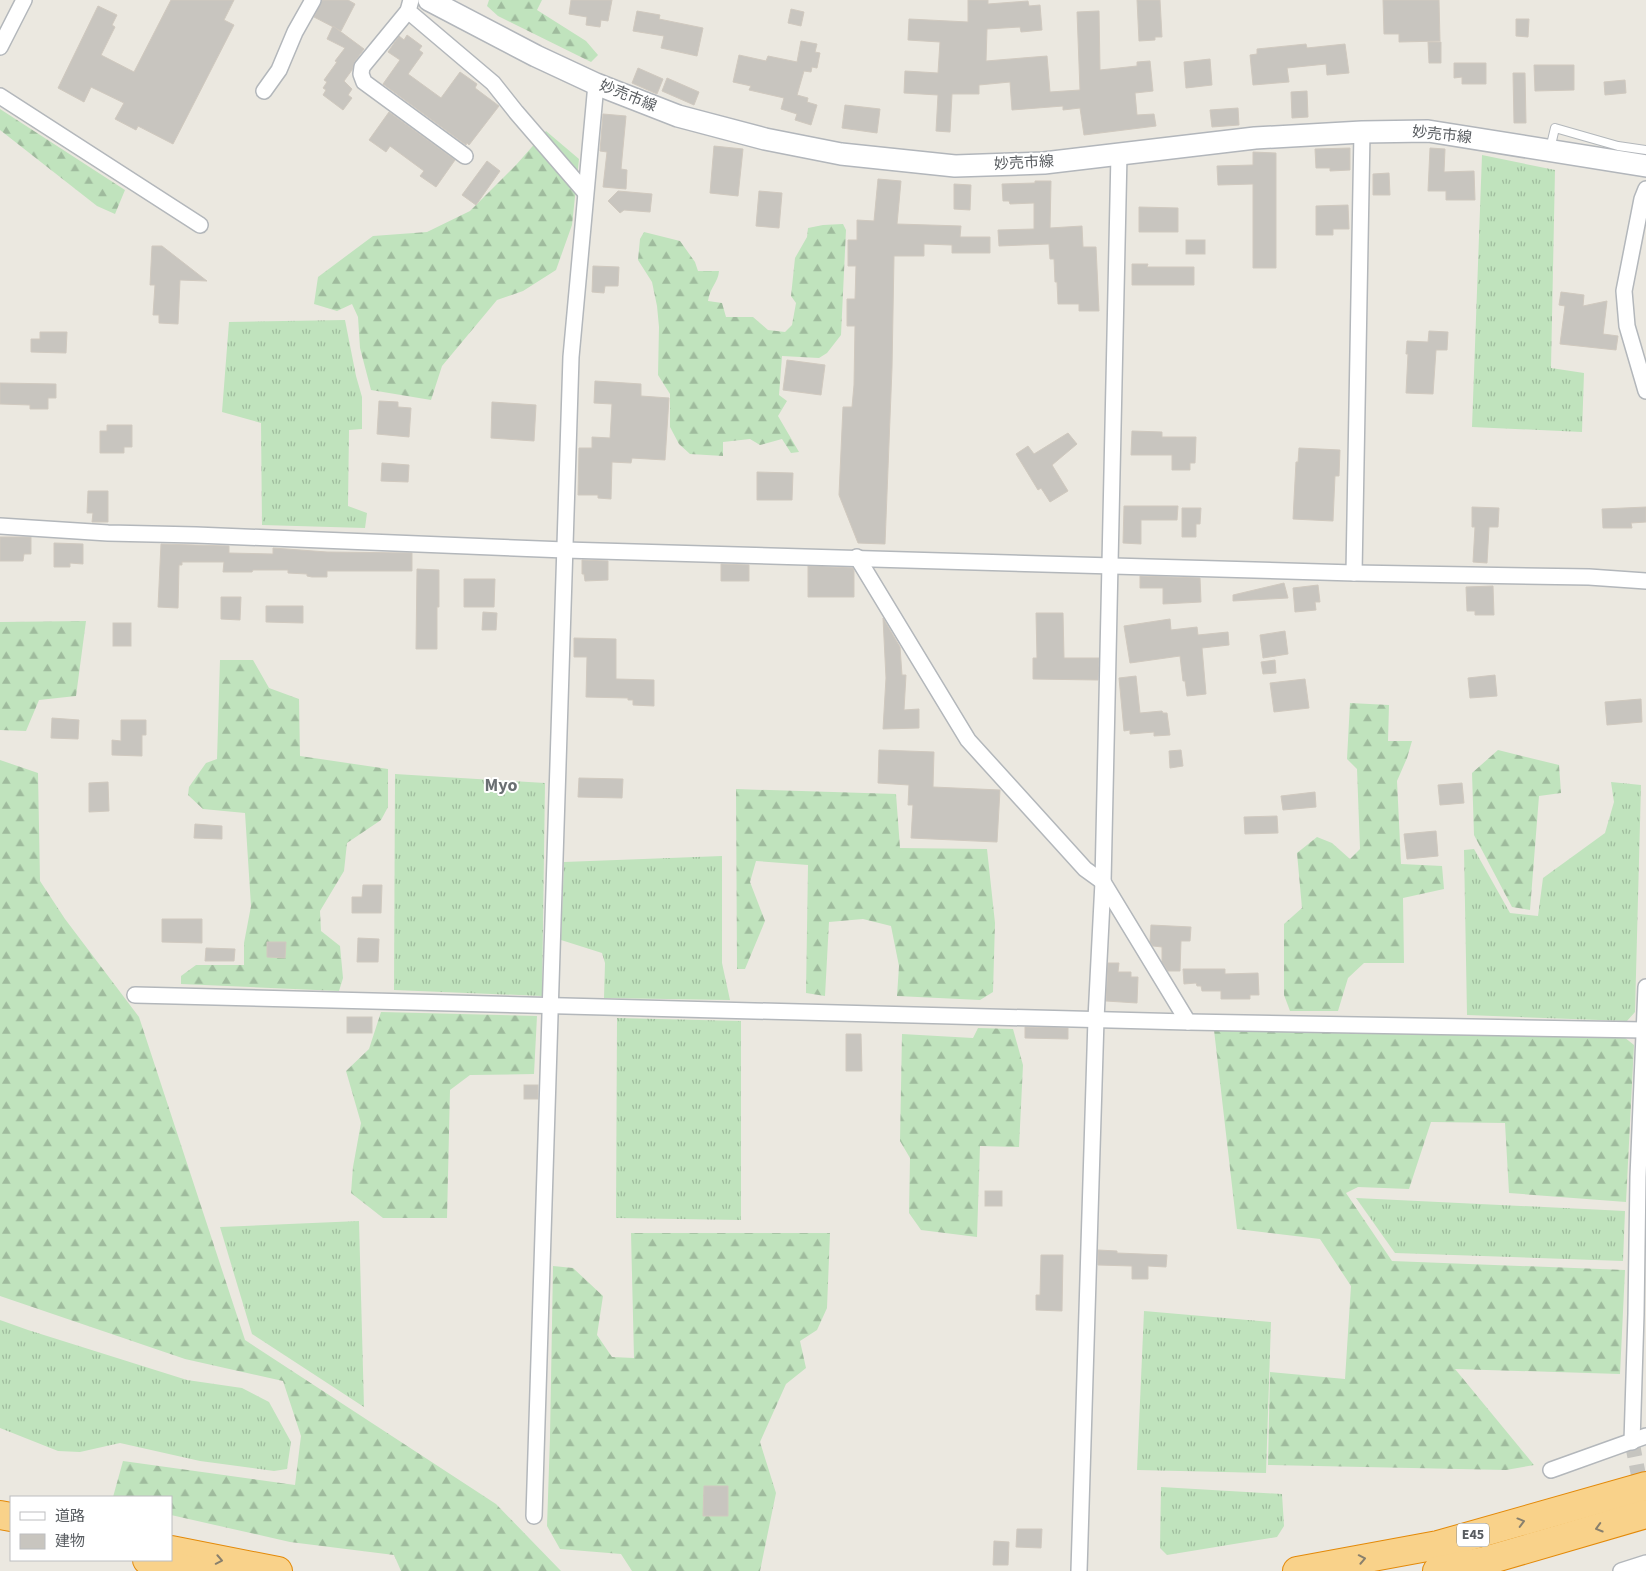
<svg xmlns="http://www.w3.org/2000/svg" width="1646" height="1571" viewBox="0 0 1646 1571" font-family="'Source Sans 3','Noto Sans JP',sans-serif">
	<defs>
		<pattern id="grass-tufts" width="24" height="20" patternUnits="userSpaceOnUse" patternTransform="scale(1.25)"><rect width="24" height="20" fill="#c0e3bd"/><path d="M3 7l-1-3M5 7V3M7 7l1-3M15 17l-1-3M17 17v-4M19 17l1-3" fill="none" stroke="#9fbb9d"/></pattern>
		<pattern id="forest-firs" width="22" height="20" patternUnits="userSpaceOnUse" patternTransform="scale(1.25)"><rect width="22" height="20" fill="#c0e3bd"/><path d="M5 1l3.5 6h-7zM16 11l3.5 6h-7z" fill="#9fbb9d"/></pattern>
	</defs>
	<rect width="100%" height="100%" fill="#ebe8e0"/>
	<g fill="url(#grass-tufts)">
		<path d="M1482 155 1555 170 1551 368 1584 373 1582 432 1472 427Z"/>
		<path d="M345 320 356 376 362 397V429L349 430 348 506 367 513 365 528 262 525 261 423 222 412 229 322Z"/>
		<path d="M395 774 545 783 542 996 394 990Z"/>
		<path d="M1611 782 1641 785 1635 1012 1627 1021 1467 1015 1464 850 1474 849 1510 913 1538 916 1543 878 1605 833 1614 802Z"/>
		<path d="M722 856V963L730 1000 604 998 605 963 602 953 561 940 564 862Z"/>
		<path d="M617 1018 741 1021V1220L616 1218Z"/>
		<path d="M1356 1198 1625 1211 1623 1261 1395 1253Z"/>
		<path d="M359 1221 364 1407 252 1334 220 1227Z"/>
		<path d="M1144 1311 1271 1322 1266 1473 1137 1470Z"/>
		<path d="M0 1320 28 1330 187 1380 242 1388 269 1402 291 1442 287 1469 274 1471 200 1461 120 1443 80 1452 58 1451 0 1428Z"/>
		<path d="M1161 1487 1282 1494 1284 1526 1277 1537 1167 1555 1160 1548Z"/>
	</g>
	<g fill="url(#forest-firs)">
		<path d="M489 0H542L537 10 586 41 598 55 591 62 498 16 487 6Z"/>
		<path d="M0 109 125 190 115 214 97 206 0 130Z"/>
		<path d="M546 131 579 159 572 225 556 270 523 291 497 300 442 366 431 400 371 390 360 348 358 317 352 304 337 311 314 304 318 277 373 236 427 232 470 211 516 165Z"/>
		<path d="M843 224 846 230 841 335 827 353 819 358 782 356 779 395 787 401 778 416 799 452 791 453 782 439 760 445 750 439 723 442V456L690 454 679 444 670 427V394L658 375 659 327 657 306 652 282 638 260 640 239 644 232 680 241 695 262 698 271H719C718 283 710 287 708 301L722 303 726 317H753L768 330 785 332 792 325 796 303 791 296 795 258 807 237 808 228 823 225Z"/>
		<path d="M86 621 76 696 39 700 26 731 0 730V622Z"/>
		<path d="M220 660H253L269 688 299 699 300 756 388 769V807L381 820 347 843 344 871 320 911 321 931 340 946 343 978 339 991 181 984V976L196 965H244V943L251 906 245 813 203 809 188 795 189 787 206 763 217 759Z"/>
		<path d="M1350 703 1389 705 1388 741H1412L1407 758 1397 781 1401 864 1442 866 1444 889 1403 898 1404 963H1364L1348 978 1338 1011H1290L1284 995V924L1302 908 1297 853 1317 837 1332 843 1350 859 1360 849 1357 769 1347 759Z"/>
		<path d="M1498 750 1559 765 1561 793 1539 796 1530 910 1512 907 1474 835 1472 773Z"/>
		<path d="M0 760 38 773 40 881 65 919 139 1017 245 1340 496 1504 561 1571H401L394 1555 290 1542 171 1515V1497H113L123 1461 295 1485 301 1436 283 1381 185 1359 0 1296Z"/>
		<path d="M736 789 896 794 900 848 987 849 995 923 993 992 980 1000 897 996 899 966 891 926 863 919 829 922 825 996 806 993 808 865 756 861 750 882 765 921 745 969H737Z"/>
		<path d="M381 1012 537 1016 534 1074 470 1075 450 1090 447 1218H383L351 1193 353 1167 361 1123 346 1071 369 1049Z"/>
		<path d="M978 1028 1013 1029 1023 1065 1019 1147 980 1146 977 1237 921 1230 909 1213 910 1158 900 1141 902 1034 973 1038Z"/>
		<path d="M1214 1030 1624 1037 1634 1045 1626 1202 1509 1193 1505 1123 1431 1122 1409 1189 1358 1187 1346 1193 1392 1261 1625 1270 1620 1374 1455 1369 1534 1465 1506 1470 1268 1465 1270 1372 1345 1379 1351 1286 1320 1239 1237 1229Z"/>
		<path d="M631 1233H830L827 1308 817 1330 800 1341 806 1368 786 1384 760 1442 776 1493 760 1571H632L621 1554 560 1549 547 1526 550 1437 553 1266 573 1268 603 1296 597 1335 612 1357 634 1358Z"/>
	</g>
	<g fill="#c8c5bf" stroke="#d0c9bf">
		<path d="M171 0H234L224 20 234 25 173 144 138 126 136 130 115 119 124 103 91 87 84 102 58 88 98 6 117 15 112 25 115 27 101 55 134 72Z"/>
		<path d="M322 0H348L355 4 341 31 314 17Z"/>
		<path d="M571 0H612L608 21 601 20 600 27 586 25 587 17 569 14Z"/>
		<path d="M968 0H988V4L1028 1 1029 6 1040 5 1042 30 1021 32 1020 27 987 29 986 61 1047 56 1050 92 1080 90 1077 12 1099 11 1100 70 1137 66V62L1150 61 1153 91 1135 93 1137 115 1154 114 1156 126 1084 135 1080 108 1063 110V106L1012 110 1010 82 979 85V94H952L950 132 936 131 938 95 904 93 905 71 938 73 940 42 908 40 909 19 968 22Z"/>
		<path d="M1137 0H1160L1162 37H1155V40L1139 41Z"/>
		<path d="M1383 0H1439L1440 41 1399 42V34H1384Z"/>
		<path d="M791 9 804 12 801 26 788 23Z"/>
		<path d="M637 11 660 15 659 19 703 28 697 56 661 48 664 36 633 31Z"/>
		<path d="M1516 19H1529L1528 37 1516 36Z"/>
		<path d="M333 26 364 49 355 61 352 70 344 81 352 89 348 95 352 98 343 110 323 95 326 90 323 88 327 82 324 80 337 62 335 61 345 48 327 39Z"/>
		<path d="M407 35 422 46 419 50 423 53 408 74 441 98 460 72 477 84 475 88 499 106 469 145 467 143 466 145 383 84 400 60 388 52 399 36 404 40Z"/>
		<path d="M801 41 817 44 815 52 820 53 817 68 812 67 811 72 804 71 797 95 808 98 807 102 817 105 811 125 795 120 797 114 781 109 784 98 749 90 751 86 733 82 739 55 766 61 768 56 797 62Z"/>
		<path d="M1428 42H1441V63H1429Z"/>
		<path d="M1306 44 1307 48 1345 44 1349 73 1327 75 1326 64 1287 68 1289 82 1253 85 1250 55 1257 54V49Z"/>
		<path d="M1210 59 1212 85 1186 88 1184 62Z"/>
		<path d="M1454 63H1486V84H1462V77L1454 78Z"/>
		<path d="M1534 65H1574V90L1535 91Z"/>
		<path d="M638 68 663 79 657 94 632 83Z"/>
		<path d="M1513 73H1525L1526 123H1514Z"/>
		<path d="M667 78 699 92 694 105 662 91Z"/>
		<path d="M1625 80 1626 93 1605 95 1604 82Z"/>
		<path d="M1307 91 1308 117 1292 118 1291 92Z"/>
		<path d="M845 105 880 109 877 133 842 128Z"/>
		<path d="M1238 108 1239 125 1212 127 1210 110Z"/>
		<path d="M389 112 455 160 436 187 420 176 424 171 390 146 386 152 369 140Z"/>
		<path d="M603 114 626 116 621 169 627 170 626 189 603 187 607 152 600 151Z"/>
		<path d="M714 146 743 149 738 196 710 193Z"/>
		<path d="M1350 148V170L1330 171V168H1316L1315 149Z"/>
		<path d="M1430 148 1445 149 1444 172 1474 171 1475 200H1446V191H1428Z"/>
		<path d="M1253 152 1276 153V268H1253V184L1218 185 1217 166 1253 165Z"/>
		<path d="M487 161 500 171 476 205 462 195Z"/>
		<path d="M1389 173 1390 195H1373V174Z"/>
		<path d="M878 179 901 181 897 224 961 226 960 237H990V253H952V245L924 244V256H894L892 368 885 544 858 543 839 495 843 407H852L854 385 855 326H847V299H855L856 266H848V240H857V220L874 221Z"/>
		<path d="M1035 181H1051L1050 228 1082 226 1083 247H1096L1099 311H1079V304H1058L1057 282H1055L1054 259H1050L1049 244 999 246 998 230 1034 229V203L1010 204 1009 201H1003L1002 184 1035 183Z"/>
		<path d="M954 184 971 185 970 210 954 209Z"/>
		<path d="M618 191 652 194 650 212 624 210 620 213 608 201Z"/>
		<path d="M759 191 782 193 779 228 756 226Z"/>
		<path d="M1348 205 1349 229H1333V235H1316V206Z"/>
		<path d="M1139 207 1178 208V232H1139Z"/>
		<rect x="1186" y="240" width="19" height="14"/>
		<path d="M152 246H162L207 281 180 280 178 324 159 323V315H153L155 285H150Z"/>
		<path d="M1132 264H1148L1147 267H1194V285H1132Z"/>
		<path d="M593 266 619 267 618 286H605L604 293 592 292Z"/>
		<path d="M1561 292 1584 295 1583 306 1607 301 1603 334 1618 336 1616 350 1560 344 1565 306 1559 305Z"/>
		<path d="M1429 331 1448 332 1447 350H1436L1433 394 1406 393 1408 354H1406L1407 341 1428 342Z"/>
		<path d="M40 332H67L66 353 31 352V339H40Z"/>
		<path d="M787 360 825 365 821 395 783 390Z"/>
		<path d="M595 381 641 384V396L669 398 665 460 632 458 631 463 612 462 611 499 598 498V495H578L579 448H592V437L610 438 612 404 594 403Z"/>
		<path d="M0 383 56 384V398H48V409H30V405L0 404Z"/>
		<path d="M379 401 398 402V407L411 408 409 437 377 434Z"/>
		<path d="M492 402 536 405 534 441 491 438Z"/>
		<path d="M107 425H132V447H124V453H100V431H107Z"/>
		<path d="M1132 431 1162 432V437H1196L1195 463H1190V470H1172V455H1131Z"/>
		<path d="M1068 433 1077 444 1052 465 1068 491 1050 502 1041 488 1038 490 1016 454 1028 446 1034 454Z"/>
		<path d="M1299 448 1340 450 1339 476H1335L1333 521 1293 519 1296 462H1298Z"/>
		<path d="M382 463 409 465 408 482 381 481Z"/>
		<path d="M757 472 793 473 792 500H757Z"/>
		<path d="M88 491H108V522H92L93 513H87Z"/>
		<path d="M1124 506H1178L1177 520H1141V544L1123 543Z"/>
		<path d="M1472 507 1499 508 1498 527H1489L1487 563 1473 562 1475 527H1472Z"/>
		<path d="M1646 507V522L1631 523 1632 528H1603L1602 509Z"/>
		<path d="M1182 508H1201L1200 524H1196V537H1182Z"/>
		<path d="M0 537H31V554H24L23 561H0Z"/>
		<path d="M54 543 83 544V564L70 563V567H54Z"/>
		<path d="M161 544 229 546V553L273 554V548L327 552 412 553V571H327V577H312L307 576V574L288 573V570H253L252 572H223L224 562H182V565H179L178 608 158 607Z"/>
		<path d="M582 560 608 561V580L585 581 584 574H582Z"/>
		<path d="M721 564 749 565V581H721Z"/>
		<path d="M808 566 853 568 854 571V597H808Z"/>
		<path d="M417 569 439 570V607H437V649H416Z"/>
		<path d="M1140 576 1200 578 1201 602 1163 604V588H1140Z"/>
		<path d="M464 579H495L494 607H464Z"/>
		<path d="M1284 583 1288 598 1233 601V595Z"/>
		<path d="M1318 585 1320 602H1315L1316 610 1295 612 1293 588Z"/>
		<path d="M1493 586 1494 615H1475V611H1467L1466 587Z"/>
		<path d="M221 597H241L240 620 221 619Z"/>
		<path d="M266 606H303V623L266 622Z"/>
		<path d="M483 612 497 613 496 630H482Z"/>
		<path d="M1036 613H1063L1064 658H1099L1098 680 1033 679V658H1037Z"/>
		<path d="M883 618 900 647 902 675H906L904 710 919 709V728L883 729 886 678Z"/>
		<path d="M1170 619 1171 630 1197 627 1198 635 1228 632 1229 645 1202 648 1206 694 1187 696 1185 681H1183L1180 656 1130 663 1124 626Z"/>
		<rect x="113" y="623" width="18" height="23"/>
		<path d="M1285 631 1288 654 1263 658 1260 635Z"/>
		<path d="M574 638 616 639V679L654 680V706L633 705V700H628V698L586 697 587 657H574Z"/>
		<path d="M1275 660 1276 673 1263 674 1261 662Z"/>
		<path d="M1495 675 1497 696 1470 698 1468 678Z"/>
		<path d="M1136 676 1140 713 1162 711 1163 713H1167L1170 735 1154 736V732L1130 734V730L1124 731 1119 678Z"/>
		<path d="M1305 679 1309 708 1274 712 1270 683Z"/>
		<path d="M1641 699 1642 722 1607 725 1605 702Z"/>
		<path d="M52 718 79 720 78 739 51 738Z"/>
		<path d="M121 720H146V735H142V756L112 755V740L121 741Z"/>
		<path d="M879 750 934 752 933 787 1000 790 997 842 911 838 913 805H908L909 785 878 783Z"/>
		<path d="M1181 750 1183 766 1170 768 1169 751Z"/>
		<path d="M579 778 623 779 622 798 578 797Z"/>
		<path d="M108 782 109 811 89 812V783Z"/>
		<path d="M1462 783 1464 803 1440 805 1438 785Z"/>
		<path d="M1315 792 1316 807 1283 810 1281 796Z"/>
		<path d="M1277 816 1278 833 1245 834 1244 817Z"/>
		<path d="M195 824 222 826V839L194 838Z"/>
		<path d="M1436 831 1438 856 1407 859 1404 834Z"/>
		<path d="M363 885H382L381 913H352V897H362Z"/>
		<path d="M162 919H202V943L162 942Z"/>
		<path d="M1151 925 1191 927 1190 941H1181L1180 971H1168L1162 962V947L1153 946 1150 942Z"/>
		<path d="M358 938 379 939 378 962H357Z"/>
		<path d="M267 942H286L285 958 267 957Z"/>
		<path d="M206 948 235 949 234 961H205Z"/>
		<path d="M1108 963H1119L1118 972H1131V977H1138L1137 1003 1106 1001Z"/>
		<path d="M1183 969H1225V974L1258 973 1259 995H1250V999H1221V991H1202L1201 986H1197L1196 983 1184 984Z"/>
		<rect x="347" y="1017" width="25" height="16"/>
		<path d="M1025 1027 1068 1028V1039L1025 1038Z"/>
		<path d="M846 1034H861L862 1071H846Z"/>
		<rect x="524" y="1085" width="14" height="14"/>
		<rect x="985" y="1191" width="17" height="15"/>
		<path d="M1098 1250 1117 1251V1253L1167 1255 1166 1267 1148 1266V1279H1132V1266L1098 1265Z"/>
		<path d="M1041 1255H1063L1062 1311 1036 1310V1295H1040Z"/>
		<path d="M704 1486H728V1516H703Z"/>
		<path d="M1017 1529H1042L1041 1548 1016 1547Z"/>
		<path d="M994 1541 1009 1542 1008 1565H993Z"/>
	</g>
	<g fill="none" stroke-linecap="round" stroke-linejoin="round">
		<path stroke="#c6c5c0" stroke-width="15" stroke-dasharray="15 8" stroke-linecap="butt" d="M1632 1442 1642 1493"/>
		<defs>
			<path id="service" d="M1550 149 1555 128 1618 146 1646 150"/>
			<g id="minor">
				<path d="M411 0 408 11 493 83 516 112 585 192"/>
				<path d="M408 11 362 67 361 74 364 82 465 156"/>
				<path d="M0 47 24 0"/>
				<path d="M264 91 279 70 295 32 313 0"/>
				<path d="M0 96 200 225"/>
				<path d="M1646 189 1642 199 1624 291 1627 326 1646 391"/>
				<path d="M0 526 108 533 196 535 565 550 1354 573 1589 577 1646 581"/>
				<path d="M857 557 968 740 1085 869 1103 882 1188 1022"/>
				<path d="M1354 573 1362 132"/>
				<path d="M135 995 1188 1022 1645 1030"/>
				<path d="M1632 1442 1636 1314 1638 1177 1646 987"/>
				<path d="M1551 1470 1646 1436"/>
				<path d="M534 1516 571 357 596 84"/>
				<path d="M1079 1571 1096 1019 1103 882 1119 154"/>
				<path d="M1621 1571 1646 1563"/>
			</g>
			<path id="secondary" d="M429 0 536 56 596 84 678 116 765 139 841 154 955 166 1044 163 1255 138 1362 132 1428 131 1646 166"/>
			<g id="motorway">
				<path d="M0 1515 11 1517"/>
				<path d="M171 1550 278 1571"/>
				<path d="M147 1560 192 1571"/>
				<path d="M1297 1571 1438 1545 1646 1486"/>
				<path d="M1437 1571 1485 1561 1646 1514"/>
			</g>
		</defs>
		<use href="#service" stroke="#b3b7bb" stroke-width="10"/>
		<use href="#minor" stroke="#b3b7bb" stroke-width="18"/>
		<use href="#secondary" stroke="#b2b6bb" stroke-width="24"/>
		<use href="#motorway" stroke="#e38908" stroke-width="30"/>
		<use href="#service" stroke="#fff" stroke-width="8"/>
		<use href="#minor" stroke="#fff" stroke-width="15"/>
		<use href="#secondary" stroke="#fff" stroke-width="21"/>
		<use href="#motorway" stroke="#f9d28a" stroke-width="28"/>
	</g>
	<defs><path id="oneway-chevron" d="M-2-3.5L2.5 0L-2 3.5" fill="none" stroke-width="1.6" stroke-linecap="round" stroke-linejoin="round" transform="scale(1.25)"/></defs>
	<g stroke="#89806d">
		<use href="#oneway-chevron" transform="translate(1521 1522) rotate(-15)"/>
		<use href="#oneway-chevron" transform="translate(1599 1528) rotate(164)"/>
		<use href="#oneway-chevron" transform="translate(1362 1559) rotate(-11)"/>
		<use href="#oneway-chevron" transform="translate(219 1560) rotate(11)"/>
	</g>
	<g text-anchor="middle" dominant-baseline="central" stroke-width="4" stroke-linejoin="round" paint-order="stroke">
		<rect fill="#fff" stroke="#8b8e90" stroke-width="1" x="1457" y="1523.5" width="32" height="23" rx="4"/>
		<g font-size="14" font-weight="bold" fill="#595d61">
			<text x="1473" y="1535">E45</text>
		</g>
		<g font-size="15" fill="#595d61" stroke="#fff">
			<text transform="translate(628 96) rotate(22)">妙売市線</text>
			<text transform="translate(1442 135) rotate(6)">妙売市線</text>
			<text transform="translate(1024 163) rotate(-3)">妙売市線</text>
		</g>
		<g font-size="18" font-weight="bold" fill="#6a6f73" stroke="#fff">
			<text x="501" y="785">Myo</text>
		</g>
	</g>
	<rect x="10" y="1496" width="162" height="65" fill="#ffffff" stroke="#bdbec0"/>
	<rect x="20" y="1512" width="25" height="8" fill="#ffffff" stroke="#bdbec0"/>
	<text x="55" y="1521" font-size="15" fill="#595d61">道路</text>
	<rect x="20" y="1534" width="25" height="15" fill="#c8c5bf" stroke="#bdbec0"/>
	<text x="55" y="1546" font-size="15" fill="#595d61">建物</text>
</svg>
